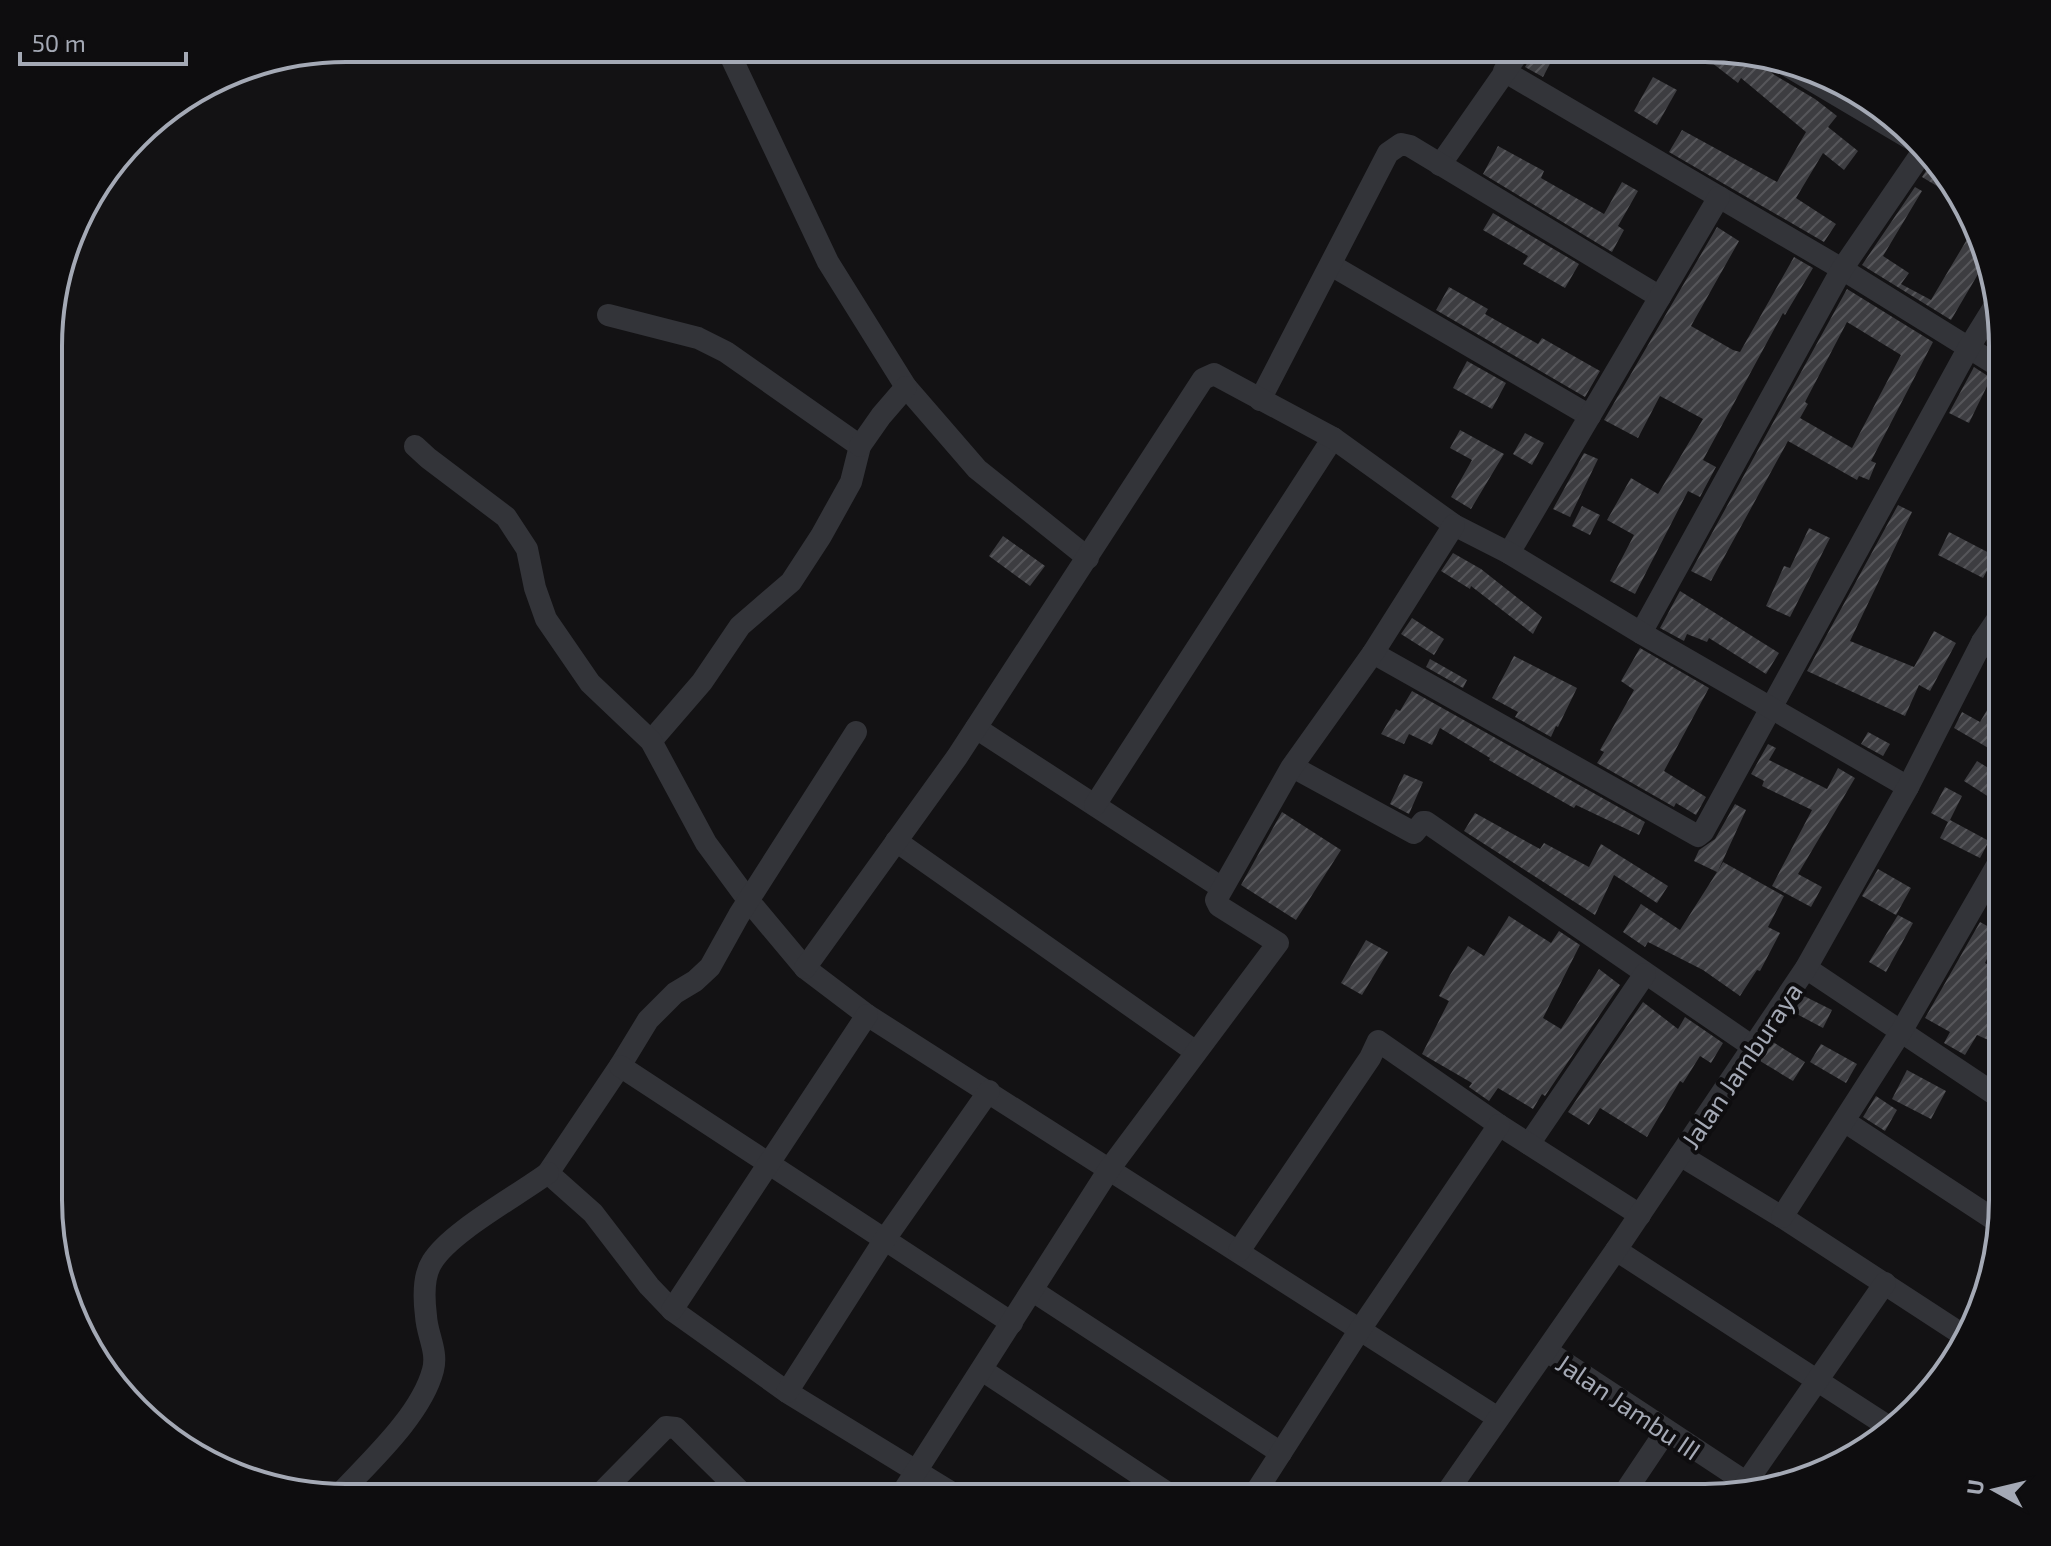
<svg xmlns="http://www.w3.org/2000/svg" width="2051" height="1546" viewBox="0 0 2051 1546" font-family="'Exo 2',sans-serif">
	<defs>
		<pattern id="building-hatch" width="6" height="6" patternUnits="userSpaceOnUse" patternTransform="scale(2)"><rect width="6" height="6" fill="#3d3d41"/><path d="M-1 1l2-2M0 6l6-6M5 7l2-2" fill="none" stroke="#56565a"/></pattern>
	</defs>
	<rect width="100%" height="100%" fill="#131214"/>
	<g fill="url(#building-hatch)" fill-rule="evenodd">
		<path d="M1535 49H1539L1554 56 1543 77 1525 67Z"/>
		<path d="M1694 49H1724L1768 59V68L1773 74 1815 99 1837 116 1828 127 1858 151 1844 170 1823 153 1796 198 1836 224 1824 242 1669 152 1682 130 1777 182 1806 132 1741 78 1738 83Z"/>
		<path d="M1653 77 1677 90 1657 125 1634 111Z"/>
		<path d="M1498 146 1544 171 1541 178 1604 214 1622 182 1638 191 1618 226 1624 230 1612 252 1483 174Z"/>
		<path d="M1932 162 1960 199V200L1922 177Z"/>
		<path d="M1915 187 1922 191 1883 256 1909 273 1901 284 1931 300 1975 226 1984 264 1951 320 1862 265Z"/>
		<path d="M1493 213 1579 264 1565 288 1523 264 1528 256 1483 230Z"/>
		<path d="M1717 227 1739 241 1691 326 1733 350 1740 352 1794 257 1813 268 1785 315 1783 313 1703 460 1716 467 1700 497 1688 491 1635 594 1610 581 1634 535 1607 520 1631 478 1658 494 1703 419 1660 396 1638 438 1604 420Z"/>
		<path d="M1449 287 1488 309 1485 314 1538 344 1542 338 1600 371 1585 397 1436 310Z"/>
		<path d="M1847 289 1933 342 1871 461 1876 463 1869 480 1859 476 1857 480 1788 441 1711 581 1691 571ZM1847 322 1901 355 1852 448 1800 418 1808 404 1805 402Z"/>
		<path d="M1467 361 1506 383 1492 409 1453 388Z"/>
		<path d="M1974 367 1991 378 1969 423 1949 413Z"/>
		<path d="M1460 430 1504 454 1471 509 1451 497 1472 460 1450 448Z"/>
		<path d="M1525 433 1544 443 1532 465 1513 454Z"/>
		<path d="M1584 453 1598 459 1570 517 1553 509Z"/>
		<path d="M1898 505 1912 512 1850 641 1914 667 1934 631 1956 643 1930 691 1919 685 1905 716 1807 671Z"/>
		<path d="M1582 506 1600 515 1590 535 1572 526Z"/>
		<path d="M1809 528 1830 538 1790 617 1766 606 1784 566 1790 568Z"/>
		<path d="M1949 532 1995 556 1983 578 1938 555Z"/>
		<path d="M1003 536 1045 566 1030 586 989 556Z"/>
		<path d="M1453 553 1481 569 1542 617 1533 634 1471 586 1470 589 1441 571Z"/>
		<path d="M1680 591 1779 653 1766 674 1709 638 1707 642 1687 634 1684 641 1660 628Z"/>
		<path d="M1412 618 1444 639 1434 655 1401 634Z"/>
		<path d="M1640 648 1709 688 1664 771 1706 797 1696 815 1676 803 1674 807 1597 763 1604 752 1600 750 1634 690 1621 681Z"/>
		<path d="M1514 656 1577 688 1558 727 1556 726 1551 737 1515 717 1518 712 1492 698Z"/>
		<path d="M1430 659 1467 680 1463 688 1426 667Z"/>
		<path d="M2003 683V727L1990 749 1954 728 1962 712 1980 722Z"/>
		<path d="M1412 691 1645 822 1639 835 1576 805 1574 808 1489 760 1490 758 1440 728 1432 745 1409 734 1404 744 1381 734 1396 709 1400 711Z"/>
		<path d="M1868 732 1890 744 1883 756 1861 744Z"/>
		<path d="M1768 744 1776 748 1769 760 1827 789 1838 768 1855 778 1798 874 1822 887 1811 907 1772 886 1812 810 1762 786 1764 781 1751 774Z"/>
		<path d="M1977 761 2003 777V806L1964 781Z"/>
		<path d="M1404 774 1423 782 1409 814 1390 804Z"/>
		<path d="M1945 787 1962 796 1950 820 1989 841 1980 858 1940 838 1948 822 1931 813Z"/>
		<path d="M1735 804 1746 810 1718 871 1723 862 1784 896 1768 927 1780 933 1760 971 1757 970 1740 996 1703 970 1648 942 1645 947 1623 932 1641 904 1680 930 1717 872 1694 861 1699 850 1715 839Z"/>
		<path d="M1282 812 1341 850 1296 920 1241 885Z"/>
		<path d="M1475 813 1540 849 1544 843 1589 867 1601 844 1668 886 1657 903 1614 875 1595 915 1464 831Z"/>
		<path d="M1878 869 1911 888 1896 915 1862 896Z"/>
		<path d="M1898 915 1913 923 1886 972 1869 962Z"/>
		<path d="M1509 916 1551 943 1559 931 1580 945 1543 1018 1561 1029 1599 969 1620 985 1545 1096 1542 1094 1533 1109 1498 1088 1489 1101 1469 1087 1472 1083 1422 1054 1449 1001 1439 996 1450 975 1468 946 1484 956Z"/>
		<path d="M1980 922 2000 933 1985 963 2003 973 2002 1046 1977 1035 1965 1055 1944 1043 1950 1032 1925 1018Z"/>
		<path d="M1366 940 1388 952 1362 995 1341 983Z"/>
		<path d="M1804 996 1832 1010 1823 1028 1793 1012Z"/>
		<path d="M1643 1002 1678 1029 1685 1017 1723 1043 1711 1063 1700 1056 1683 1083 1680 1081 1647 1137 1600 1108 1589 1125 1568 1112Z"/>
		<path d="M1773 1042 1805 1062 1793 1081 1760 1061Z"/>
		<path d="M1821 1044 1857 1064 1846 1083 1810 1062Z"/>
		<path d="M1907 1070 1946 1091 1931 1119 1892 1099Z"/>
		<path d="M1876 1096 1897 1110 1885 1131 1863 1117Z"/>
	</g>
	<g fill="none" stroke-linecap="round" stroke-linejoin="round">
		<g stroke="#333439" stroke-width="22">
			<path d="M725 48 731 57 828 262 906 387 977 469 1088 558"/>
			<path d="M1781 62 1916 142"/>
			<path d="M1504 71 1842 269 2003 369"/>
			<path d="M1440 165 1521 49"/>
			<path d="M1331 265 1590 416"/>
			<path d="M608 315 698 338 726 352 860 446 851 482 821 536 791 582 740 626 702 682 651 741"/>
			<path d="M1260 400 1388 153 1401 144 1410 146 1660 297"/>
			<path d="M415 446 428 458 506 517 527 549 535 588 546 619 590 683 651 741 706 843 748 900 805 968 867 1015 1498 1418"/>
			<path d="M860 446 881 416 906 387"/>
			<path d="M1509 553 1719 197"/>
			<path d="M1641 633 1842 269 1923 151"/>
			<path d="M1982 642 2003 655"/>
			<path d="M1373 653 1698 836 1703 832 1968 349 1994 307"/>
			<path d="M976 728 1222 888"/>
			<path d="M856 732 739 915 710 967 695 981 675 993 648 1020 620 1066 548 1173 593 1213 649 1286 672 1310 787 1392 960 1498"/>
			<path d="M1293 767 1414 833 1423 822H1426L1753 1047"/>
			<path d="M1095 805 1333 438"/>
			<path d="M896 841 1196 1052"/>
			<path d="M805 968 957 757 1203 379 1214 374 1333 438 1454 525 1509 553 1641 633 1908 787"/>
			<path d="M1806 968 2002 1099"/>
			<path d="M620 1066 1012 1323"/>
			<path d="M1844 1121 2001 1224"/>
			<path d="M1529 1144 1645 974"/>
			<path d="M1680 1155 1782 1217 1966 1337"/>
			<path d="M1782 1217 1902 1030 2003 855"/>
			<path d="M1616 1250 1889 1427"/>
			<path d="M1239 1251 1370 1058 1378 1041 1499 1125 1640 1215"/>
			<path d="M1033 1291 1281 1453"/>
			<path d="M672 1310 867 1015"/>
			<path d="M1547 1351 1753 1487"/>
			<path d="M982 1370 1175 1498"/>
			<path d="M787 1392 885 1239 989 1091"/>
			<path d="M1746 1483 1885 1283"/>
			<path d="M337 1497C368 1463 421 1416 433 1370 438 1351 427 1335 426 1316 424 1300 423 1276 432 1262 450 1232 517 1196 548 1173"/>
			<path d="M596 1498 666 1427 676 1428 747 1498"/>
			<path d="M899 1498 1110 1168 1278 943 1219 906 1216 900 1291 768 1373 653 1454 525"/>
			<path d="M1252 1498 1359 1331 1499 1125"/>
			<path d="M1443 1498 1616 1250 1806 968 1908 787 1982 642 2003 611"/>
			<path d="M1621 1498 1666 1431"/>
		</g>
	</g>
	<g text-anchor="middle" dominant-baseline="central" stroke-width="8" stroke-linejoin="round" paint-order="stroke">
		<g font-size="26" fill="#a4a9b5" stroke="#0e0d0f">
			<text transform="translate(1741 1065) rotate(-56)">Jalan Jamburaya</text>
			<text transform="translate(1629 1406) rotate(34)">Jalan Jambu III</text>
		</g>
	</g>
	<path d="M0 0H2051V1546H0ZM346 62H1705A284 284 0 0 1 1989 346V1200A284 284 0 0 1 1705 1484H346A284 284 0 0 1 62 1200V346A284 284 0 0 1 346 62Z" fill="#0e0d0f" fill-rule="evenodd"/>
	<path fill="none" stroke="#a4a9b5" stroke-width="4" d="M346 62H1705A284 284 0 0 1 1989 346V1200A284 284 0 0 1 1705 1484H346A284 284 0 0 1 62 1200V346A284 284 0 0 1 346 62Z"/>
	<g transform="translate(1995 1490) rotate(278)" stroke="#0e0d0f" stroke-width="6" paint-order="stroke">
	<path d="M0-6L14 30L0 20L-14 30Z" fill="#a4a9b5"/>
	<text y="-12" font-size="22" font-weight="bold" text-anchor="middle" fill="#a4a9b5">U</text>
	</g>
	<path d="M20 52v12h166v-12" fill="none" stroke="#a4a9b5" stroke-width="4"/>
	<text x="32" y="52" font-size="24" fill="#a4a9b5" stroke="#0e0d0f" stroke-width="6" paint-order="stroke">50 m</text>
</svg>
